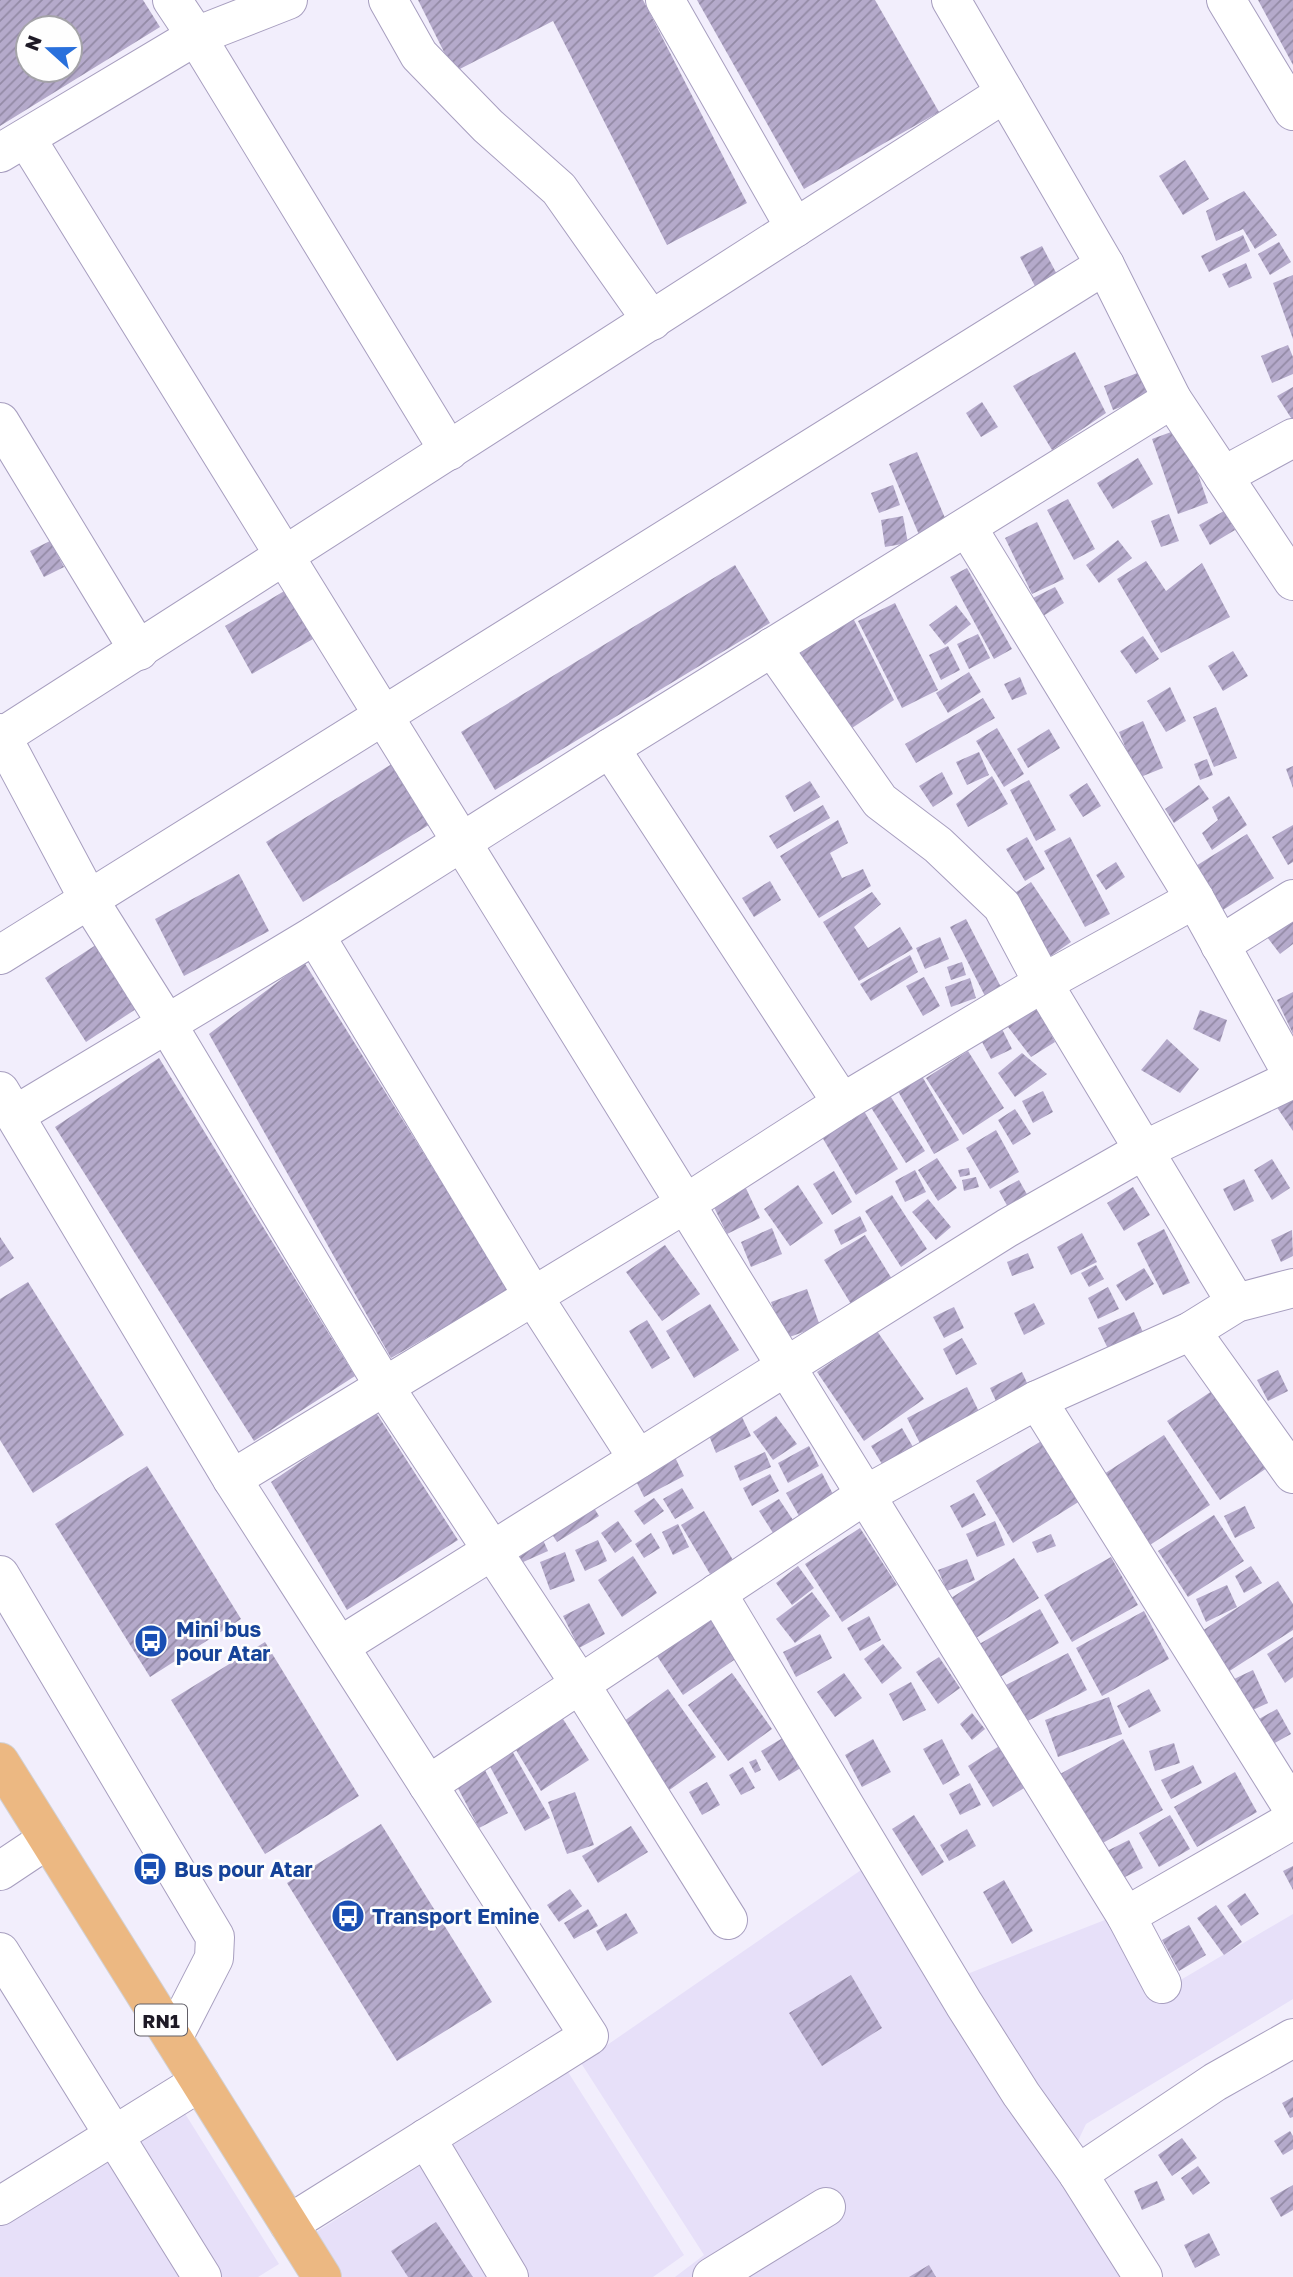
<svg xmlns="http://www.w3.org/2000/svg" width="1293" height="2277" viewBox="0 0 1293 2277" font-family="'Golos Text',sans-serif">
	<defs>
		<pattern id="building-hatch" width="6" height="6" patternUnits="userSpaceOnUse" patternTransform="scale(1.75)"><rect width="6" height="6" fill="#b5aacb"/><path d="M-1 1l2-2M0 6l6-6M5 7l2-2" fill="none" stroke="#938aa5"/></pattern>
	</defs>
	<rect width="100%" height="100%" fill="#f2eefc"/>
	<g fill="#e7e0f9">
		<path d="M880 1857 952 1980 1115 1916 1155 1995 1293 1914V1999L1086 2124 1068 2162 1132 2277H675L704 2255 581 2063Z"/>
		<path d="M568 2072 684 2255 653 2277H335L310 2236Z"/>
		<path d="M179 2104 279 2264 258 2277H0V2218Z"/>
	</g>
	<g fill="url(#building-hatch)" fill-rule="evenodd">
		<path d="M0 0H143L160 27 0 126ZM28 28H70V70H28Z"/>
		<path d="M418 0H643L747 203 667 245 553 21 454 72Z"/>
		<path d="M697 0H875L939 112 804 189Z"/>
		<path d="M1258 0H1293V65Z"/>
		<path d="M1185 160 1209 199 1183 215 1159 176Z"/>
		<path d="M1244 191 1277 235 1255 249 1243 229 1216 241 1206 211Z"/>
		<path d="M1243 235 1250 251 1209 272 1201 256Z"/>
		<path d="M1279 242 1291 262 1270 275 1258 254Z"/>
		<path d="M1042 246 1061 282 1039 294 1020 257Z"/>
		<path d="M1246 263 1252 278 1229 288 1222 274Z"/>
		<path d="M1293 275V339L1273 283Z"/>
		<path d="M1288 345 1293 357V374L1272 383 1261 356Z"/>
		<path d="M1075 352 1106 413 1052 450 1013 386Z"/>
		<path d="M1145 370 1155 394 1113 410 1104 386Z"/>
		<path d="M1293 387V421L1277 396Z"/>
		<path d="M982 402 998 427 981 437 966 413Z"/>
		<path d="M1182 428 1208 503 1178 514 1152 439Z"/>
		<path d="M917 452 948 525 920 537 889 464Z"/>
		<path d="M1138 458 1153 484 1113 509 1097 483Z"/>
		<path d="M893 485 900 505 879 513 871 493Z"/>
		<path d="M1068 499 1095 549 1074 560 1047 510Z"/>
		<path d="M1224 511 1235 530 1210 545 1199 525Z"/>
		<path d="M1169 514 1179 541 1161 547 1151 521Z"/>
		<path d="M903 516 908 543 885 547 881 520Z"/>
		<path d="M1037 522 1064 579 1032 594 1005 538Z"/>
		<path d="M1118 540 1132 558 1099 583 1086 565Z"/>
		<path d="M50 541 64 567 44 577 30 551Z"/>
		<path d="M1146 561 1166 591 1202 563 1230 617 1161 653 1117 579Z"/>
		<path d="M735 565 770 623 495 790 461 732Z"/>
		<path d="M967 568 1012 649 994 659 950 577Z"/>
		<path d="M1055 587 1064 603 1043 616 1033 598Z"/>
		<path d="M286 590 313 639 252 674 225 626Z"/>
		<path d="M895 603 938 690 902 708 858 621Z"/>
		<path d="M956 605 971 624 945 645 929 625Z"/>
		<path d="M853 618 894 700 840 736 796 656Z"/>
		<path d="M978 634 990 658 969 669 957 644Z"/>
		<path d="M1143 636 1159 659 1136 674 1120 651Z"/>
		<path d="M948 646 960 670 941 680 929 655Z"/>
		<path d="M1233 651 1248 676 1223 691 1208 666Z"/>
		<path d="M969 672 981 692 948 713 936 693Z"/>
		<path d="M1020 677 1027 694 1012 700 1004 684Z"/>
		<path d="M1170 687 1186 721 1166 732 1147 701Z"/>
		<path d="M983 698 995 718 916 763 905 744Z"/>
		<path d="M1216 707 1237 758 1214 767 1193 717Z"/>
		<path d="M1143 721 1163 768 1138 778 1119 732Z"/>
		<path d="M997 728 1024 774 1004 787 976 741Z"/>
		<path d="M1049 729 1060 748 1028 768 1017 749Z"/>
		<path d="M979 752 989 775 967 785 956 762Z"/>
		<path d="M1207 759 1213 775 1200 780 1194 764Z"/>
		<path d="M395 762 432 823 303 902 266 842Z"/>
		<path d="M1293 766V788L1286 769Z"/>
		<path d="M942 772 953 794 933 807 919 786Z"/>
		<path d="M992 776 1008 804 968 827 956 804Z"/>
		<path d="M1029 780 1056 830 1036 841 1010 790Z"/>
		<path d="M810 781 820 797 794 812 785 796Z"/>
		<path d="M1087 783 1101 806 1083 817 1069 795Z"/>
		<path d="M1199 785 1209 799 1174 823 1165 809Z"/>
		<path d="M1229 796 1247 825 1212 850 1202 833 1218 820 1212 807Z"/>
		<path d="M823 805 830 818 777 849 769 836Z"/>
		<path d="M838 820 848 843 830 853 842 878 863 869 871 886 819 918 780 856Z"/>
		<path d="M1293 825V862L1288 865 1272 837Z"/>
		<path d="M1247 834 1274 878 1218 913 1191 869Z"/>
		<path d="M1027 837 1045 869 1025 881 1006 849Z"/>
		<path d="M1070 837 1110 914 1085 927 1044 851Z"/>
		<path d="M1116 862 1125 877 1106 890 1096 875Z"/>
		<path d="M239 874 269 931 184 976 155 919Z"/>
		<path d="M770 881 781 900 754 917 742 898Z"/>
		<path d="M1031 882 1071 942 1048 958 1009 897Z"/>
		<path d="M872 892 881 904 854 927 868 948 900 927 913 949 859 981 823 922Z"/>
		<path d="M1293 916V944L1280 954 1267 937Z"/>
		<path d="M966 919 1003 991 987 1000 950 927Z"/>
		<path d="M940 937 949 959 925 969 916 948Z"/>
		<path d="M102 941 142 1005 86 1042 45 978Z"/>
		<path d="M910 955 918 972 871 1001 860 984Z"/>
		<path d="M304 962 509 1290 391 1358 209 1034Z"/>
		<path d="M962 962 966 975 951 980 947 967Z"/>
		<path d="M924 977 940 1006 923 1016 906 986Z"/>
		<path d="M970 978 976 998 951 1007 945 987Z"/>
		<path d="M1293 992V1034L1277 1000Z"/>
		<path d="M1035 1005 1055 1042 1031 1057 1005 1023Z"/>
		<path d="M1200 1010 1227 1020 1220 1042 1193 1029Z"/>
		<path d="M1002 1029 1012 1049 991 1059 981 1040Z"/>
		<path d="M1167 1039 1199 1069 1180 1093 1141 1070Z"/>
		<path d="M968 1051 1004 1108 963 1135 926 1078Z"/>
		<path d="M1022 1053 1047 1074 1015 1097 998 1073Z"/>
		<path d="M159 1058 355 1376 254 1441 55 1127Z"/>
		<path d="M919 1071 959 1140 934 1154 895 1086Z"/>
		<path d="M884 1086 925 1151 906 1163 865 1098Z"/>
		<path d="M1043 1091 1053 1112 1033 1123 1022 1101Z"/>
		<path d="M1293 1094V1131L1276 1106Z"/>
		<path d="M1015 1109 1031 1134 1013 1145 998 1120Z"/>
		<path d="M864 1111 898 1169 856 1195 822 1137Z"/>
		<path d="M996 1130 1019 1172 990 1189 966 1148Z"/>
		<path d="M937 1158 957 1188 938 1201 918 1170Z"/>
		<path d="M1272 1159 1290 1188 1272 1200 1254 1170Z"/>
		<path d="M969 1168 970 1175 960 1177 958 1170Z"/>
		<path d="M915 1170 926 1192 905 1202 895 1181Z"/>
		<path d="M834 1171 852 1202 832 1215 813 1184Z"/>
		<path d="M976 1177 979 1187 964 1191 962 1180Z"/>
		<path d="M1244 1179 1254 1201 1234 1211 1223 1189Z"/>
		<path d="M1019 1180 1029 1198 1009 1209 999 1191Z"/>
		<path d="M743 1182 760 1218 727 1234 710 1199Z"/>
		<path d="M798 1185 823 1223 790 1246 764 1209Z"/>
		<path d="M1133 1187 1150 1215 1124 1231 1107 1203Z"/>
		<path d="M892 1195 927 1249 901 1267 865 1211Z"/>
		<path d="M928 1199 951 1227 936 1240 912 1212Z"/>
		<path d="M860 1216 867 1231 841 1245 834 1230Z"/>
		<path d="M772 1228 782 1254 751 1267 741 1242Z"/>
		<path d="M1164 1229 1190 1283 1163 1295 1137 1243Z"/>
		<path d="M1292 1230 1293 1256 1281 1262 1271 1240Z"/>
		<path d="M1082 1233 1097 1262 1071 1275 1057 1247Z"/>
		<path d="M865 1235 892 1279 851 1304 824 1260Z"/>
		<path d="M0 1237 14 1258 0 1267Z"/>
		<path d="M665 1245 700 1294 662 1321 626 1272Z"/>
		<path d="M1028 1253 1034 1268 1012 1276 1007 1262Z"/>
		<path d="M1096 1265 1104 1279 1089 1287 1081 1273Z"/>
		<path d="M1144 1268 1154 1284 1126 1301 1116 1285Z"/>
		<path d="M28 1282 124 1435 33 1493 0 1440V1299Z"/>
		<path d="M1108 1287 1119 1309 1098 1319 1088 1298Z"/>
		<path d="M807 1289 820 1326 784 1339 771 1302Z"/>
		<path d="M1034 1303 1045 1324 1024 1335 1014 1313Z"/>
		<path d="M710 1304 739 1350 694 1378 666 1331Z"/>
		<path d="M954 1307 964 1328 944 1338 933 1317Z"/>
		<path d="M1134 1312 1146 1339 1111 1355 1098 1328Z"/>
		<path d="M647 1320 670 1358 652 1369 629 1331Z"/>
		<path d="M877 1331 924 1399 864 1441 817 1372Z"/>
		<path d="M962 1338 977 1364 956 1375 943 1349Z"/>
		<path d="M1278 1370 1288 1391 1268 1401 1257 1380Z"/>
		<path d="M1022 1372 1033 1396 1001 1412 990 1388Z"/>
		<path d="M1224 1383 1277 1461 1220 1500 1167 1421Z"/>
		<path d="M967 1387 984 1422 925 1453 907 1418Z"/>
		<path d="M375 1411 458 1540 347 1610 271 1482Z"/>
		<path d="M776 1416 797 1444 773 1460 753 1432Z"/>
		<path d="M742 1417 751 1436 716 1453 708 1433Z"/>
		<path d="M902 1428 920 1459 890 1477 871 1446Z"/>
		<path d="M1164 1435 1210 1505 1150 1545 1104 1474Z"/>
		<path d="M1043 1440 1080 1501 1013 1543 976 1481Z"/>
		<path d="M809 1446 819 1466 788 1483 778 1463Z"/>
		<path d="M765 1452 771 1467 740 1481 734 1466Z"/>
		<path d="M673 1453 684 1476 644 1497 633 1475Z"/>
		<path d="M147 1466 241 1619 150 1677 55 1524Z"/>
		<path d="M822 1473 837 1502 802 1521 786 1493Z"/>
		<path d="M770 1474 779 1491 752 1506 743 1488Z"/>
		<path d="M682 1488 694 1508 675 1519 663 1499Z"/>
		<path d="M974 1493 986 1515 962 1528 950 1506Z"/>
		<path d="M586 1495 599 1516 557 1542 544 1522Z"/>
		<path d="M654 1498 664 1511 644 1525 634 1511Z"/>
		<path d="M779 1499 795 1523 775 1536 759 1511Z"/>
		<path d="M1245 1506 1255 1528 1235 1538 1224 1516Z"/>
		<path d="M704 1511 733 1560 710 1574 681 1525Z"/>
		<path d="M1214 1515 1244 1561 1188 1597 1158 1551Z"/>
		<path d="M618 1521 632 1541 615 1553 601 1533Z"/>
		<path d="M995 1521 1005 1545 977 1557 966 1534Z"/>
		<path d="M678 1524 689 1547 673 1555 662 1532Z"/>
		<path d="M860 1528 897 1585 842 1622 805 1564Z"/>
		<path d="M539 1531 548 1551 512 1567 503 1547Z"/>
		<path d="M651 1533 660 1548 644 1558 635 1544Z"/>
		<path d="M1051 1534 1056 1546 1037 1553 1032 1542Z"/>
		<path d="M598 1540 607 1561 585 1571 575 1550Z"/>
		<path d="M565 1552 575 1581 550 1590 540 1562Z"/>
		<path d="M633 1556 657 1593 622 1617 598 1580Z"/>
		<path d="M1111 1557 1138 1605 1072 1642 1044 1595Z"/>
		<path d="M1014 1558 1039 1598 976 1638 951 1598Z"/>
		<path d="M967 1559 975 1580 947 1591 938 1570Z"/>
		<path d="M798 1566 814 1588 792 1605 776 1583Z"/>
		<path d="M1251 1566 1262 1583 1244 1593 1235 1576Z"/>
		<path d="M1278 1581 1293 1604V1630L1228 1672 1202 1631Z"/>
		<path d="M1227 1585 1237 1607 1206 1622 1196 1599Z"/>
		<path d="M812 1592 830 1616 795 1643 776 1619Z"/>
		<path d="M589 1603 605 1634 579 1648 563 1616Z"/>
		<path d="M704 1609 737 1658 683 1695 651 1647Z"/>
		<path d="M1040 1609 1059 1643 993 1681 974 1647Z"/>
		<path d="M1144 1611 1169 1659 1102 1696 1076 1648Z"/>
		<path d="M869 1616 881 1640 860 1651 847 1628Z"/>
		<path d="M820 1634 832 1658 796 1677 783 1652Z"/>
		<path d="M1293 1637V1677L1285 1683 1267 1654Z"/>
		<path d="M265 1642 359 1796 265 1854 171 1700Z"/>
		<path d="M883 1644 902 1668 882 1684 864 1659Z"/>
		<path d="M1068 1653 1087 1690 1022 1724 1002 1687Z"/>
		<path d="M939 1657 960 1688 938 1704 916 1672Z"/>
		<path d="M1253 1670 1268 1703 1244 1714 1230 1681Z"/>
		<path d="M732 1673 772 1729 728 1761 688 1705Z"/>
		<path d="M844 1673 862 1698 835 1717 817 1692Z"/>
		<path d="M911 1682 926 1710 903 1721 889 1694Z"/>
		<path d="M668 1689 716 1757 668 1791 620 1724Z"/>
		<path d="M1149 1689 1161 1711 1129 1728 1117 1706Z"/>
		<path d="M1109 1697 1122 1734 1058 1757 1045 1720Z"/>
		<path d="M1277 1709 1291 1734 1273 1744 1259 1719Z"/>
		<path d="M972 1713 985 1729 972 1740 960 1724Z"/>
		<path d="M563 1719 589 1760 541 1791 516 1750Z"/>
		<path d="M786 1736 804 1766 779 1781 761 1751Z"/>
		<path d="M873 1739 891 1772 862 1787 845 1755Z"/>
		<path d="M942 1739 960 1775 943 1785 923 1749Z"/>
		<path d="M1123 1739 1163 1810 1099 1845 1060 1774Z"/>
		<path d="M1004 1743 1029 1785 993 1807 968 1766Z"/>
		<path d="M1174 1743 1180 1763 1155 1771 1149 1751Z"/>
		<path d="M511 1749 550 1818 525 1831 488 1763Z"/>
		<path d="M756 1759 761 1770 755 1773 749 1762Z"/>
		<path d="M480 1761 508 1813 479 1828 452 1777Z"/>
		<path d="M1193 1765 1202 1783 1171 1799 1161 1780Z"/>
		<path d="M743 1767 755 1788 741 1795 729 1775Z"/>
		<path d="M1235 1772 1257 1812 1197 1847 1174 1807Z"/>
		<path d="M707 1782 720 1805 702 1815 689 1792Z"/>
		<path d="M970 1783 981 1805 960 1815 949 1794Z"/>
		<path d="M575 1792 594 1845 567 1854 548 1802Z"/>
		<path d="M914 1815 944 1862 922 1876 892 1829Z"/>
		<path d="M1170 1815 1190 1849 1159 1867 1139 1833Z"/>
		<path d="M381 1824 492 2002 397 2061 287 1883Z"/>
		<path d="M631 1826 648 1852 598 1883 582 1856Z"/>
		<path d="M967 1829 976 1846 949 1861 940 1845Z"/>
		<path d="M1129 1840 1143 1868 1109 1885 1095 1857Z"/>
		<path d="M1293 1866V1890L1283 1871Z"/>
		<path d="M1004 1880 1033 1931 1012 1944 983 1892Z"/>
		<path d="M570 1889 582 1906 559 1922 547 1905Z"/>
		<path d="M1245 1893 1259 1914 1241 1926 1227 1906Z"/>
		<path d="M1216 1905 1242 1942 1224 1955 1197 1918Z"/>
		<path d="M588 1909 598 1926 574 1939 564 1923Z"/>
		<path d="M626 1913 638 1933 607 1951 596 1931Z"/>
		<path d="M1189 1925 1206 1955 1179 1971 1162 1940Z"/>
		<path d="M851 1975 882 2028 822 2066 789 2013Z"/>
		<path d="M1293 2097V2117L1290 2118 1282 2103Z"/>
		<path d="M1290 2131 1293 2136V2149L1283 2155 1274 2141Z"/>
		<path d="M1182 2138 1197 2158 1172 2176 1158 2155Z"/>
		<path d="M1198 2166 1210 2183 1193 2195 1181 2178Z"/>
		<path d="M1157 2181 1165 2200 1142 2210 1134 2191Z"/>
		<path d="M1293 2185V2210L1281 2217 1270 2198Z"/>
		<path d="M436 2222 473 2277H408L391 2251Z"/>
		<path d="M1209 2233 1220 2255 1195 2268 1184 2245Z"/>
		<path d="M929 2265 936 2277H909Z"/>
	</g>
	<g fill="none" stroke-linecap="round" stroke-linejoin="round">
		<defs>
			<g id="minor">
				<path d="M172 0 196 36 449 451"/>
				<path d="M388 0 419 55 488 126 559 189 652 321"/>
				<path d="M665 0 795 228"/>
				<path d="M951 0 1105 265 1172 399 1293 581"/>
				<path d="M1226 0 1293 111"/>
				<path d="M26 138C393 730 759 1324 1126 1916L1162 1984"/>
				<path d="M0 153 196 36 288 0"/>
				<path d="M0 422 139 651"/>
				<path d="M1223 476 1293 438"/>
				<path d="M967 527 1195 899 1293 1076"/>
				<path d="M772 647 880 801 938 845 1002 906 1043 983 1236 1303"/>
				<path d="M0 733 89 900 167 1024 384 1386 580 1684 728 1920"/>
				<path d="M0 738 1005 93"/>
				<path d="M610 748 842 1103"/>
				<path d="M315 935 533 1296 638 1459"/>
				<path d="M1220 945 1293 899"/>
				<path d="M0 955 1105 265"/>
				<path d="M0 1091 232 1479 589 2036 289 2224"/>
				<path d="M15 1115 315 935 610 748 1172 399"/>
				<path d="M1191 1331 1293 1474"/>
				<path d="M1037 1400 1293 1809"/>
				<path d="M232 1479 685 1204 842 1103 1043 983 1195 899"/>
				<path d="M0 1575 215 1937 214 1958 173 2038"/>
				<path d="M717 1593 964 2004 1021 2094 1078 2174"/>
				<path d="M340 1646 1007 1228 1144 1150 1293 1079"/>
				<path d="M428 1785 865 1495 1037 1400 1191 1331 1236 1303 1293 1288"/>
				<path d="M0 1871 48 1839"/>
				<path d="M1126 1916 1293 1820"/>
				<path d="M0 1952 202 2277"/>
				<path d="M426 2138 509 2277"/>
				<path d="M0 2206 200 2082"/>
				<path d="M712 2277 826 2207"/>
				<path d="M1143 2277 1078 2174 1215 2082 1293 2038"/>
			</g>
			<path id="highway" d="M0 1762 322 2277"/>
		</defs>
		<use href="#minor" stroke="#a79ebf" stroke-width="40"/>
		<use href="#highway" stroke="#d2d1d4" stroke-width="40"/>
		<use href="#minor" stroke="#fff" stroke-width="38"/>
		<use href="#highway" stroke="#ecb882" stroke-width="38"/>
	</g>
	<defs>
		<symbol id="bus-disc" viewBox="-11 -11 22 22"><circle r="9.5" fill="#1a4fb4" stroke="#fefefe"/><path d="M-5-6H5V4H4V6H2V4H-2V6H-4V4H-5ZM-3.5-4V0h7V-4ZM-3.5 1.2v1.5H-2V1.2ZM2 1.2v1.5H3.5V1.2Z" fill="#fff"/></symbol>
	</defs>
	<g fill-rule="evenodd">
		<use href="#bus-disc" x="132" y="1622" width="38" height="38"/>
		<use href="#bus-disc" x="131" y="1850" width="38" height="38"/>
		<use href="#bus-disc" x="329" y="1897" width="38" height="38"/>
	</g>
	<g text-anchor="middle" dominant-baseline="central" stroke-width="5" stroke-linejoin="round" paint-order="stroke">
		<rect fill="#fefefe" stroke="#615e67" stroke-width="2" x="135" y="2004.5" width="52" height="31" rx="5"/>
		<g font-size="19" font-weight="bold" fill="#1e1a26">
			<text x="161" y="2020">RN1</text>
		</g>
		<g font-size="21" font-weight="bold" fill="#164399" stroke="#fefefe" text-anchor="start">
			<text x="176" y="1629">Mini bus<tspan x="176" dy="24">pour Atar</tspan></text>
			<text x="174" y="1869">Bus pour Atar</text>
			<text x="372" y="1916">Transport Emine</text>
		</g>
	</g>
	<g transform="translate(49 49) rotate(291)"><circle r="33" fill="#fefefe" stroke="#a4a3a8" stroke-width="2"/>
	<path d="M0-5L12 26L0 18L-12 26Z" fill="#2970dc"/>
	<text y="-10" font-size="19" font-weight="bold" text-anchor="middle" fill="#1e1a26">N</text>
	</g>
</svg>
